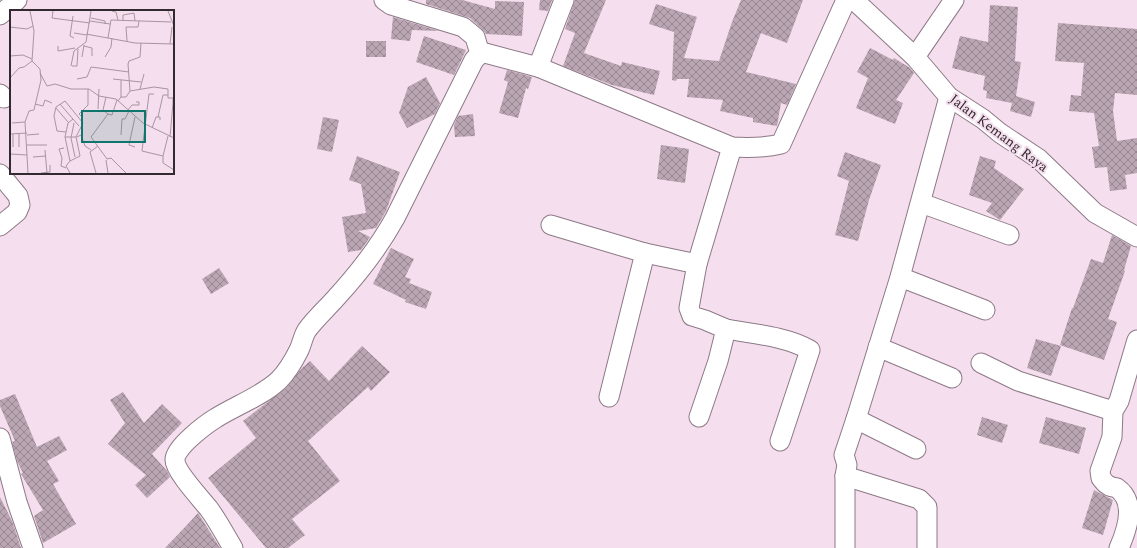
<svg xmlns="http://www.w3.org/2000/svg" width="1137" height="548" viewBox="0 0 1137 548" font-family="Spectral,serif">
	<defs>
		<pattern id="building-cross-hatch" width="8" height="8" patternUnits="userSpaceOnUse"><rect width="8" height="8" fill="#baa5b3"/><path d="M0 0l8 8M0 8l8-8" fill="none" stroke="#988792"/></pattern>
	</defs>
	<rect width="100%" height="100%" fill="#f5deed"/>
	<g fill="url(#building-cross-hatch)">
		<path d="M426 0H462L495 9V1L524 2 522 36 486 34 482 29 470 18 426 4Z"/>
		<path d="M540 0H552L548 11 539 10Z"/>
		<path d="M575 0H606L584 53 621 66 622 62 660 71 654 95 612 85 563 66 575 33 565 29Z"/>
		<path d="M741 0H803L787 43 761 33 746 72 796 84 787 105 781 103 777 126 753 122V118L720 111 723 100 687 97 689 79H677L676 81 672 80 674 32 649 24 656 4 697 17 684 58 719 61 732 22Z"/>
		<path d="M990 5 1018 7 1015 61 1021 62 1016 96 1035 102 1031 117 1010 111 1012 103 986 98 987 91 983 90 985 76 952 68 960 36 988 42Z"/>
		<path d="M393 17 439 31 412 30 410 41 391 39Z"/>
		<path d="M1058 23 1137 29V95L1115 93 1113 111 1117 141 1137 138V173L1125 175 1127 189 1110 191 1107 167 1095 168 1092 147 1099 146 1094 113 1069 111 1071 95 1081 96 1084 63 1055 61Z"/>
		<path d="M424 36 466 50 454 75 416 62Z"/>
		<rect x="366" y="41" width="20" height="16"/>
		<path d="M870 48 893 60 894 58 910 68 914 73 896 100 903 103 895 124 856 108 868 78 857 72Z"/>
		<path d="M507 70 532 77 528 89 526 88 518 118 499 113 508 82 504 80Z"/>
		<path d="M426 77 440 103 435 114 407 128 399 113 408 87Z"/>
		<path d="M473 114 475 136 455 137 454 125 458 116Z"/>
		<path d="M323 117 339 120 332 152 317 149Z"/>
		<path d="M661 145 689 149 685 183 657 179Z"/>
		<path d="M845 152 881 165 869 200 858 241 835 235 849 181 837 176Z"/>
		<path d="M357 156 400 172 386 211 376 228 358 231 370 237 361 250 348 252 342 217 366 213 361 184 349 180Z"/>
		<path d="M980 156 996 161 994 168 1024 189 1000 220 986 211 992 203 969 195Z"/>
		<path d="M1112 235 1131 246 1124 270 1125 271 1108 319 1117 322 1104 360 1060 345 1072 308H1073L1091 259 1103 263Z"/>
		<path d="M391 248 414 259 405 277 411 279 409 283 432 292 426 309 405 302 406 300 373 284Z"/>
		<path d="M219 268 229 283 211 294 202 279Z"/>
		<path d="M1036 339 1061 346 1051 376 1027 368Z"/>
		<path d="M362 346 390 372 371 391 368 387 308 441 340 481 292 519 305 535 288 548H266L208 478 256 438 243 421 286 388 302 368 310 361 329 381Z"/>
		<path d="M123 392 144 423 162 404 182 423 152 454 167 471 170 477 147 498 135 485 146 475 108 444 125 423 110 400Z"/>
		<path d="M15 394 37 447 59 436 67 450 47 461 59 481 53 484 76 524 43 543 34 516 43 510 21 474 23 473 17 461 12 442 15 441 0 406V400Z"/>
		<path d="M982 417 1008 425 1002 443 977 435Z"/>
		<path d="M1046 417 1086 428 1079 454 1039 443Z"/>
		<path d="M1094 490 1113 500 1103 535 1082 528Z"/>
		<path d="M0 497 12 521 21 548H0Z"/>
		<path d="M198 513 220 548H165L188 524Z"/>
	</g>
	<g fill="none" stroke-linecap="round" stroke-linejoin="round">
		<defs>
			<g id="street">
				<path d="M384 0 391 5 463 27 475 37 480 54"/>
				<path d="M854 0 915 57 949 97 983 119 1000 133 1039 159 1095 213 1137 237"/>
				<path d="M0 15 17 0"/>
				<path d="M915 57 954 0"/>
				<path d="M538 67 732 147C749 148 764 148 781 144L846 0"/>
				<path d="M0 94 4 98"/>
				<path d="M0 174 18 196 20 205 17 212 0 226"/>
				<path d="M921 203 1009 235"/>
				<path d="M551 225 645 253 697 264"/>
				<path d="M900 277 985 310"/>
				<path d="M726 329C753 334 785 336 810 350L780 441"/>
				<path d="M878 347 952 378"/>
				<path d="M981 363 1018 381 1113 411"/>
				<path d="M609 397 645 253"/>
				<path d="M699 417 718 361 726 329 705 320 692 316 689 308 697 264 732 147"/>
				<path d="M856 419 916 449"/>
				<path d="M0 438 17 502 33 548"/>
				<path d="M845 476 919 499 927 507V548"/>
				<path d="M233 548C225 535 218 521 209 509 201 499 175 471 175 460 174 448 206 424 216 418 235 406 264 395 279 380 287 372 294 360 299 350 302 344 303 336 307 330 315 319 326 309 335 299 358 274 379 247 395 218L474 60 480 54 485 53 538 67 564 0"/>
				<path d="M845 548V476L847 465 844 455 856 419 900 277 949 97"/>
				<path d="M1119 548C1127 530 1137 502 1117 488 1114 487 1110 487 1108 485 1105 484 1103 480 1101 478L1100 471 1112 437 1113 411 1119 401 1137 340"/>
			</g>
		</defs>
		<use href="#street" stroke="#8d7987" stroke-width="21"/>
		<use href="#street" stroke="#fff" stroke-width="19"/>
	</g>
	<g text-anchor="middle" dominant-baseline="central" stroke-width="4" stroke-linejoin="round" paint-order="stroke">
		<g font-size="14" fill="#322a30" stroke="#f5deed">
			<text transform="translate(999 133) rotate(37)">Jalan Kemang Raya</text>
		</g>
	</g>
	<g transform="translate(10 10)">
		<rect width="164" height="164" fill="#f5deed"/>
		<path fill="none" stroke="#a796a1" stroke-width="1" d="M43 1 42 8 80 13M102 1 106 2 108 10M158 1 164 16M63 6 60 26 64 28M81 8 95 11V14M113 10V5L124 3 125 11M80 11 100 14M0 17 17 19 23 16M64 23 76 25M76 24 125 33 164 34M98 28 101 10 161 12M117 31 116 17H128L129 11M160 34 162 17M48 36V41L65 38M74 36 82 38V46M0 46 13 45 22 49M72 47 74 35M95 47 101 37 102 28M61 56 64 41 76 32 81 1M62 56H67L68 39M30 63 37 76 45 74 61 79H79L89 86 106 89 133 113 164 128M0 68 9 58 14 57 22 51 24 21 20 1M67 69 77 67 81 57 119 62M103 69 131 72M130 79 134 64M120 81 118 54 119 51 130 47 131 33M144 84H139L132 141 153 146V153L164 160M96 87 93 100 98 104M111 87V70M107 90 102 105 98 104 81 127 97 149 101 148 116 163M108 91 111 87H116L120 81 144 77 158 79V88H163V93L160 127M25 94 33 96 35 90 42 93M50 94 69 116M46 98 58 112M88 99 89 79M118 100 122 95H129V92H126M72 107 69 104 78 95V79M125 107 119 135 125 137M148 107 153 85H158M2 113 15 112M64 113 61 128 65 147M142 118 146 107H150V110M0 124 17 123M3 124V137M9 124V137M17 125 29 124M111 125 112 109H115L119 101M55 127H66L73 113 55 91 46 97 44 106 47 121 56 122M67 127 71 125 75 136 81 140M17 135H37M54 138 49 139 52 148 51 156 56 158M35 140 37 163M0 144 17 145M153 146 158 126M23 147 36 146M96 150 98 163M60 151 70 146 66 127M18 163 15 112 19 101 24 100 31 70 30 59 22 51M31 163 40 162V155M60 163 56 156 60 151 55 127 58 113 63 109M86 163 80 142 88 136"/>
		<path fill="#0f766e" fill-opacity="0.15" stroke="#0f766e" stroke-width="2" d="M72 101H135V132H72Z"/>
		<rect width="164" height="164" fill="none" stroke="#322a30" stroke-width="2"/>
	</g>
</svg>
